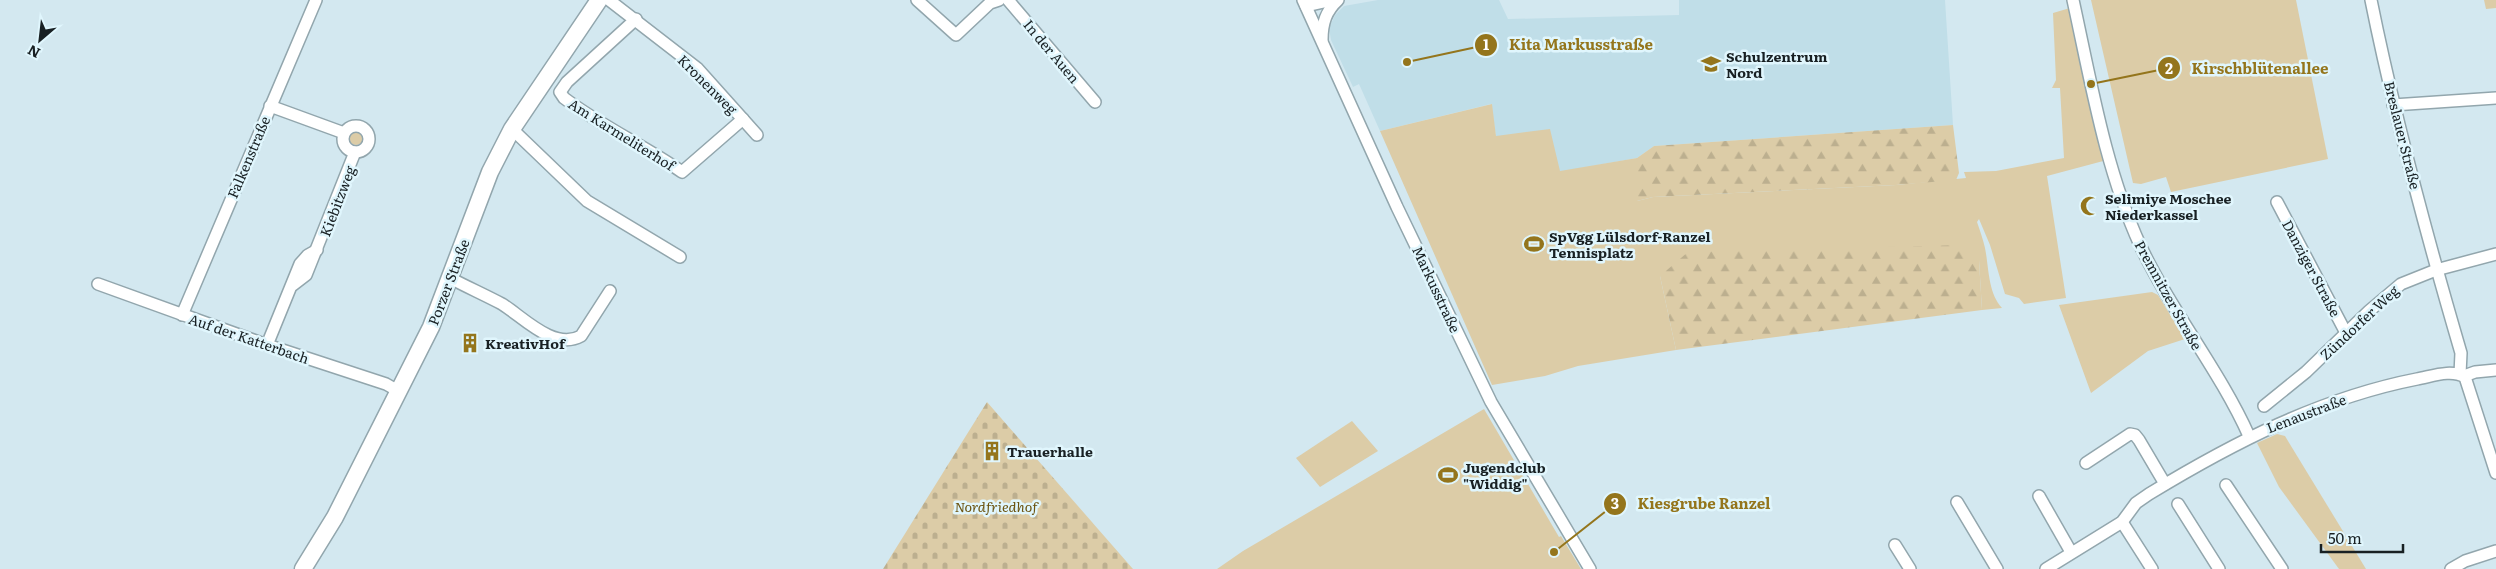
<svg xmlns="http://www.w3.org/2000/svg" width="2496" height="569" viewBox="0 0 2496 569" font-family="Literata,serif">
	<defs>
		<pattern id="forest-firs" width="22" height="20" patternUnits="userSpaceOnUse" patternTransform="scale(1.25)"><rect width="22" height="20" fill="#dccca7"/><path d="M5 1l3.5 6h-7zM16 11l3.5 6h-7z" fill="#bcaf8f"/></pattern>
		<pattern id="cemetery-stones" width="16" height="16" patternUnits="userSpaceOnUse" patternTransform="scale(1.25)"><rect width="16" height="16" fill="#dccca7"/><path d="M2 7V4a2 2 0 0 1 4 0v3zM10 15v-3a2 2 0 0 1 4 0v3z" fill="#bcaf8f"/></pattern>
	</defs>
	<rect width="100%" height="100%" fill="#d3e8f0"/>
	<path fill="#c0dee8" d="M1378 0H1499L1508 19 1679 15V0H1945L1953 125 1654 146 1637 158 1559 172 1496 136 1491 104 1380 131 1359 84 1353 87 1331 40 1329 28 1335 15 1344 6Z"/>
	<g fill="#dccca7">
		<path d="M2091 0H2296L2328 159 2171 192 2166 177 2141 184 2133 183Z"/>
		<path d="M2484 0H2496V8L2486 9Z"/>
		<path d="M2070 8 2107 160 2047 176 2066 298 2024 304 2019 298 2005 294 1990 245 1979 219 1977 222C1980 231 1983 239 1985 248 1989 268 1988 293 2002 308L1982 310 1979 260 1660 276 1676 350 1578 366 1545 376 1492 385 1380 131 1492 104 1496 136 1550 129 1560 171 1637 158V201L1653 197 1896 185 1966 178 1964 172 1996 171 2064 158 2060 88H2052L2056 80 2053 13Z"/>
		<circle cx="356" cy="138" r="7"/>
		<path d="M2152 292 2158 295 2185 339 2148 351 2091 393 2059 305Z"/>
		<path d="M1484 409 1559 537 1561 536 1581 569H1217L1243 551Z"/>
		<path d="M1352 421 1378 451 1320 487 1296 458Z"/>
		<path d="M2277 434 2285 436 2366 569H2339L2279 487 2257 443Z"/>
	</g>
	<g fill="url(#forest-firs)">
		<path d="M1953 125 1959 173 1956 180 1896 185 1653 197 1637 201V158L1654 146Z"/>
		<path d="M1964 245 1979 260 1982 310 1676 350 1660 276 1688 252Z"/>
	</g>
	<path fill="url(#cemetery-stones)" d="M987 402 1133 569H883Z"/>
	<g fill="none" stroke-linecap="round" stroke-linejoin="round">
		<defs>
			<g id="street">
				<path d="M609 0 697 68 757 135"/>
				<path d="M917 0 956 35 990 3 999 0"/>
				<path d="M1008 0 1095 102"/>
				<path d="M1303 0 1397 207 1491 402 1590 569"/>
				<path d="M2073 0C2091 82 2105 168 2140 245 2171 311 2220 371 2249 436"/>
				<path d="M2371 0C2395 119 2427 237 2461 353L2460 374"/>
				<path d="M1306 6 1333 0"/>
				<path d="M636 19 567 82 560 92 564 98C601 126 643 145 682 172L743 119"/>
				<path d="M1322 40C1322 23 1326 11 1338 0"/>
				<path d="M2393 105 2496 98"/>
				<path d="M270 106 344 133"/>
				<circle cx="356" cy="139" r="13"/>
				<path d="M512 129 587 201 680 257"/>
				<path d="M2277 202 2346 333"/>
				<path d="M450 278C467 287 485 295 502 304 523 317 554 351 581 336L610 291"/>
				<path d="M98 284 267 345 386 384 400 392"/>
				<path d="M293 285 306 275 355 152"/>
				<path d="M182 315 316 0"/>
				<path d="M267 345 300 264 308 255 317 250"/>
				<path d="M2464 376 2475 372 2496 370"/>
				<path d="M2264 406 2306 372 2369 311 2401 284 2436 270 2496 254"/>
				<path d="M2086 463 2130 434 2135 435 2139 440 2165 484"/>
				<path d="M2226 485 2282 569"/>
				<path d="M2039 496 2071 552"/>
				<path d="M1957 502 1997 569"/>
				<path d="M2178 504 2219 569"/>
				<path d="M2122 522 2152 569"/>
				<path d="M1895 545 1910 569"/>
				<path d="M2046 569 2122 522 2136 503 2149 494C2233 443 2320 398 2417 379 2433 376 2451 369 2465 377L2496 473"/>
				<path d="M2451 569 2465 561 2496 551"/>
			</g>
			<path id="secondary" d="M303 569 335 517 431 327 490 172 512 129 599 0"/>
		</defs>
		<use href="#street" stroke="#92a6ad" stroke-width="14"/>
		<use href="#secondary" stroke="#92a6ad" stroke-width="19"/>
		<use href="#street" stroke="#fff" stroke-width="11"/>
		<use href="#secondary" stroke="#fff" stroke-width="16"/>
	</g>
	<defs>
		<symbol id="school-bare" viewBox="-9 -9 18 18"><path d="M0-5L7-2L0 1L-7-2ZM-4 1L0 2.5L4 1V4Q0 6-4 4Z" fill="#94751c" stroke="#e0f6fd" stroke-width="2.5" paint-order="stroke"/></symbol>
		<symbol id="mosque-bare" viewBox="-9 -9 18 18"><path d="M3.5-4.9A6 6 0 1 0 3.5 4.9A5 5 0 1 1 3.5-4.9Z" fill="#94751c" stroke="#e0f6fd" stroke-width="2.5" paint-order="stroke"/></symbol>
		<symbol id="stadium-bare" viewBox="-9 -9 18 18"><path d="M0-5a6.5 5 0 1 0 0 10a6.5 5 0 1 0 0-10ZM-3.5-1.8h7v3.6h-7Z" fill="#94751c" stroke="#e0f6fd" stroke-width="2.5" paint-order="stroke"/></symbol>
		<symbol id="building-bare" viewBox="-9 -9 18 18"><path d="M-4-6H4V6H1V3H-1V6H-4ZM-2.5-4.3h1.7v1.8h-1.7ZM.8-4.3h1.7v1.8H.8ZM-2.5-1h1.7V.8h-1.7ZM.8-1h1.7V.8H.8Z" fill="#94751c" stroke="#e0f6fd" stroke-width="2.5" paint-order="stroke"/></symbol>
	</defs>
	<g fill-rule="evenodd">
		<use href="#school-bare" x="1697" y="50" width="28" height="28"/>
		<use href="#mosque-bare" x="2076" y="192" width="28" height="28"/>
		<use href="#stadium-bare" x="1520" y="230" width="28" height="28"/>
		<use href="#building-bare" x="456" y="329" width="28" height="28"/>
		<use href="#building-bare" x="978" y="437" width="28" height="28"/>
		<use href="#stadium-bare" x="1434" y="461" width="28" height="28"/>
	</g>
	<g text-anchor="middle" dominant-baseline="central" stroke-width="5" stroke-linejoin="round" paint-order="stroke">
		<g font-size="14" fill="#182023" stroke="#e0f6fd">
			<text transform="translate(1052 51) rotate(50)">In der Auen</text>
			<text transform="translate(708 84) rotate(45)">Kronenweg</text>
			<text transform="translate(622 134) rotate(32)">Am Karmeliterhof</text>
			<text transform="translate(2403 135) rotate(76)">Breslauer Straße</text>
			<text transform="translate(248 157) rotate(-67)">Falkenstraße</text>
			<text transform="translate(337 201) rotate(-69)">Kiebitzweg</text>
			<text transform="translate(2312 268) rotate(62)">Danziger Straße</text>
			<text transform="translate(448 282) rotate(-69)">Porzer Straße</text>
			<text transform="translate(1437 289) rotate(65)">Markusstraße</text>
			<text transform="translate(2169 295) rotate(61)">Premnitzer Straße</text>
			<text transform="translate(2359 322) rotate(-43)">Zündorfer Weg</text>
			<text transform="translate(249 338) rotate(19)">Auf der Katterbach</text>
			<text transform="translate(2306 413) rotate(-21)">Lenaustraße</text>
		</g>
		<g font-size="14" font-weight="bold" fill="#182023" stroke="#e0f6fd" text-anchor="start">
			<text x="1726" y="56">Schulzentrum<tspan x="1726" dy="16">Nord</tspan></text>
			<text x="2105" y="198">Selimiye Moschee<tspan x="2105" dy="16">Niederkassel</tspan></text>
			<text x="1549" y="236">SpVgg Lülsdorf-Ranzel<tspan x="1549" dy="16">Tennisplatz</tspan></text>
			<text x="485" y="343">KreativHof</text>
			<text x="1007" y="451">Trauerhalle</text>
			<text x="1463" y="467">Jugendclub<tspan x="1463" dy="16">"Widdig"</tspan></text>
		</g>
		<g font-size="14" font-style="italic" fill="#6b530f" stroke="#e0f6fd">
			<text x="996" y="506">Nordfriedhof</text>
		</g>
	</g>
	<path fill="none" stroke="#94751c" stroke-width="2" d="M1407 62L1486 45M2091 84L2169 68M1554 552L1615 504"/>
	<g fill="#94751c" stroke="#e0f6fd" stroke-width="2">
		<circle cx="1407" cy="62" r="5"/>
		<circle cx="2091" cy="84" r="5"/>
		<circle cx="1554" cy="552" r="5"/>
		<circle cx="1486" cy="45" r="12"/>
		<circle cx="2169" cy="68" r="12"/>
		<circle cx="1615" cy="504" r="12"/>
	</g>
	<g font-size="15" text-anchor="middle" font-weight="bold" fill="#fff">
		<text x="1486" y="50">1</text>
		<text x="2169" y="74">2</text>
		<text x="1615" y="509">3</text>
	</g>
	<g font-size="15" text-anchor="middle" font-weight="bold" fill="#94751c" stroke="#e0f6fd" stroke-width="5" stroke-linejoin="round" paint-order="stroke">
		<text x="1581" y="50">Kita Markusstraße</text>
		<text x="2260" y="74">Kirschblütenallee</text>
		<text x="1704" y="509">Kiesgrube Ranzel</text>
	</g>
	<g transform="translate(40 40) rotate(208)" stroke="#e0f6fd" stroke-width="4" paint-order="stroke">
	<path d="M0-4L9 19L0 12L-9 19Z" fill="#182023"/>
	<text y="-8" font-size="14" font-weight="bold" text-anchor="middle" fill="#182023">N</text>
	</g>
	<path d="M2321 544v8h82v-8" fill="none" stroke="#182023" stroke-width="2.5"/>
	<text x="2328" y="544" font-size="15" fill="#182023" stroke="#e0f6fd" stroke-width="4" paint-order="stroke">50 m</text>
</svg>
